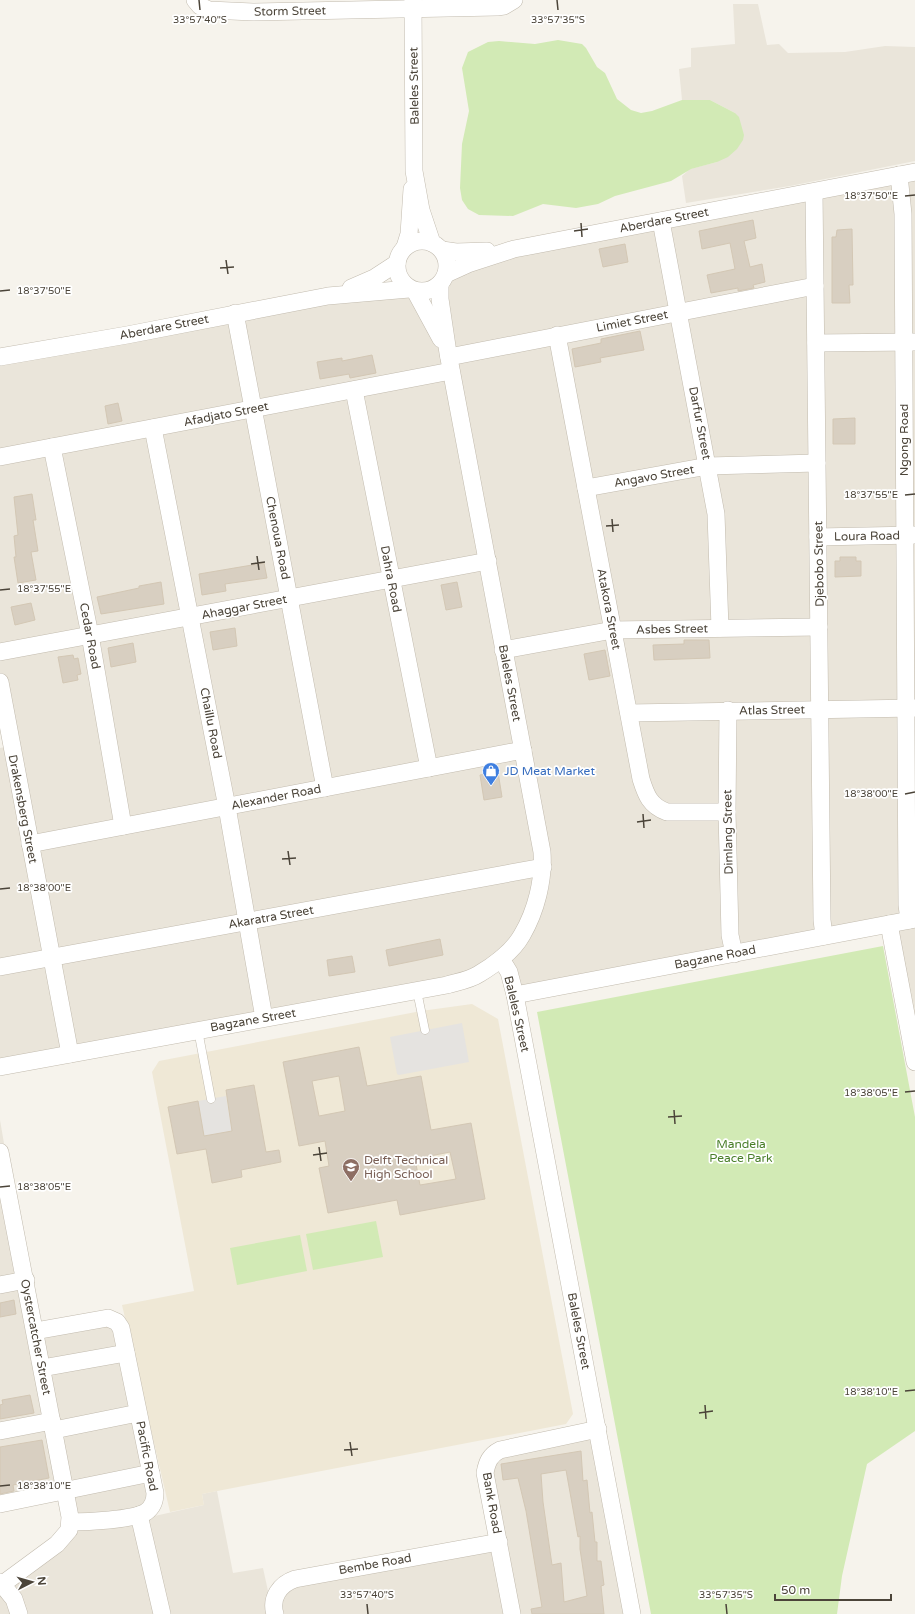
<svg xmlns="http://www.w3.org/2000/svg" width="915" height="1614" viewBox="0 0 915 1614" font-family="'Varela Round',sans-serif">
	<rect width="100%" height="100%" fill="#f6f3ec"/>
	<g fill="#eae5da">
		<path d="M733 4H758L767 45 779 44 788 53 845 52 885 46 915 47V161L790 186 686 203 682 176 690 169 717 162 735 113 710 100H682L679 69 691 67V48L735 44Z"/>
		<path d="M915 171V1058L890 923 516 994 503 959 478 976 0 1069V748L10 746 0 692V356L410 288 437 326 441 282 457 268Z"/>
		<path d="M0 1120 36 1330 110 1318 156 1493 150 1517 204 1505 202 1494 217 1491 233 1573 263 1568 268 1591 274 1598 280 1587 498 1541 486 1462 597 1429 631 1614H0V1581L69 1530 64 1491 0 1505Z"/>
	</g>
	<path fill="#efe8d6" d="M472 1004 498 1019 573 1414 566 1424 202 1494 204 1505 170 1512 122 1305 194 1291 152 1072 159 1061 421 1011Z"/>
	<g fill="#d2eab5">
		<path d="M558 40 582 44 586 48 597 67 605 73 617 99 631 110 641 113 652 111 682 100H710L735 113 739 117 744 135 743 140 737 149 728 157 717 162 691 169 671 181 615 196 598 204 576 208 543 204 513 216 479 215 468 209 462 200 460 188 462 144 469 111 462 68 468 52 488 42 499 41 535 44Z"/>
		<path d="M883 946 915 1117V1431L867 1464 842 1576 837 1614H651L537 1012Z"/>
		<path d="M376 1221 383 1257 313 1270 306 1234Z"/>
		<path d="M300 1235 307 1271 237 1285 230 1248Z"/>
	</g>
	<g fill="#e5e3e0">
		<path d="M462 1023 469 1062 399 1075 397 1074 390 1037Z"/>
		<path d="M226 1096 232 1131 204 1136 198 1101Z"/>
	</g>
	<g fill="#d8cfc1" stroke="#d3c7b4" fill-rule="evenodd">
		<path d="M753 220 756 238 744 241 750 267 762 264 765 282 753 285 754 288 738 291V288L711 293 707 275 735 269 730 243 702 249 699 231Z"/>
		<path d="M852 229 853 285H849L850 303H832V237H836L837 230Z"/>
		<path d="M625 244 628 262 603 267 599 249Z"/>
		<path d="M640 331 644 350 600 358 601 362 575 367 572 349 601 343V339Z"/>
		<path d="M372 355 376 373 350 378 349 374 320 379 317 362 342 358V361Z"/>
		<path d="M118 403 122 421 108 424 105 406Z"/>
		<path d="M855 418V444H833V419Z"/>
		<path d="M32 494 36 520H33L38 551 31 552 36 580 18 583 14 557H16L14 536 18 535 14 497Z"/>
		<path d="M840 557H856V561H861V576L835 577V561H840Z"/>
		<path d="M264 563 267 578 225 584 226 591 202 595 199 574Z"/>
		<path d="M161 582 164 604 101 614 97 597 139 588V586Z"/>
		<path d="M457 582 462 607 446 610 441 585Z"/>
		<path d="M31 603 35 620 15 625 11 607Z"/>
		<path d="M235 628 237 646 213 650 210 632Z"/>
		<path d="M684 640H709L710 658 654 660 653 645 684 644Z"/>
		<path d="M133 643 136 662 111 667 108 648Z"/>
		<path d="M605 650 610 676 589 680 584 654Z"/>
		<path d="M73 655 74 659 78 658 81 674 77 675 78 680 63 683 58 657Z"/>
		<path d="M498 772 502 797 484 800 480 775Z"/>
		<path d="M440 939 443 955 389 966 386 950Z"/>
		<path d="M352 956 355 972 329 976 327 960Z"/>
		<path d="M359 1047 367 1086 421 1076 431 1130 471 1123 485 1199 400 1215 397 1200 328 1213 319 1168 329 1166 325 1141 299 1146 283 1062ZM339 1076 345 1111 319 1116 312 1081ZM450 1152 456 1179 420 1185 415 1159Z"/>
		<path d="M254 1085 266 1152 279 1150 281 1162 241 1170 242 1177 212 1183 206 1149 177 1154 168 1107 198 1101 204 1136 232 1131 226 1090Z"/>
		<path d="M14 1300 16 1314 0 1317V1303Z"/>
		<path d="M30 1395 34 1413 0 1419V1405L3 1404 2 1400Z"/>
		<path d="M42 1440 49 1478 13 1485 14 1491 0 1494V1447Z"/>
		<path d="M581 1451 583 1481 587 1480 590 1513 592 1512 595 1542H597V1561H601L604 1585 601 1586 604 1614H532L531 1609 542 1607 526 1511 518 1478 503 1480 501 1464ZM566 1470 578 1537 580 1536V1549L587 1596 564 1602 561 1563 552 1565 543 1502 541 1474Z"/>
	</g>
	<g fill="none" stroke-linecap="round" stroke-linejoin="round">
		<defs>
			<g id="lane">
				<path d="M417 991 425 1030"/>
				<path d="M198 1030 211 1099"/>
			</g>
			<g id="street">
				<path d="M195 0 200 6 209 10 253 12 497 7 504 6 514 0"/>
				<path d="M413 0 414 171 421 210 432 243"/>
				<path d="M899 175 903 214 907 905 909 920"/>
				<path d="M814 192 822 920 824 936"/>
				<path d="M661 221 716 514 720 628"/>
				<circle cx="422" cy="266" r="25"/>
				<path d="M405 247 409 234 412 189"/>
				<path d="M442 250 456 252 487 251"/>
				<path d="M446 274 468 264 514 249 915 172"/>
				<path d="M351 288 374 278 397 263"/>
				<path d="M415 291 441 339"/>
				<path d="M235 313 325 788"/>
				<path d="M557 335 641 779C646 795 650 806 667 812H727"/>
				<path d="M816 343 914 342"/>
				<path d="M0 357 127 335 328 296 409 289"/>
				<path d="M449 357 815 286"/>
				<path d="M354 390 429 768"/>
				<path d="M153 428 227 807 264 1018"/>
				<path d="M52 447 90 635 123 826"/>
				<path d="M0 457 451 371"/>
				<path d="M586 488 708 466 817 463"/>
				<path d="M818 537 915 535"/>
				<path d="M503 650 613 630 819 627"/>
				<path d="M0 652 488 561"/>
				<path d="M0 682 70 1054"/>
				<path d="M728 710 727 812 730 935 734 954"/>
				<path d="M629 713 915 708"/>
				<path d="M30 844 523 750"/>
				<path d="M889 924 915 1062"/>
				<path d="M501 959 509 972 515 995 632 1614"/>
				<path d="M0 967 543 867"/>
				<path d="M515 995 915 919"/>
				<path d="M0 1067 447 985C457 982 470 980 479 974 494 965 513 951 522 935 536 911 544 880 542 852L448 353 440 299V285"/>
				<path d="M0 1152 70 1517 69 1530 57 1544 0 1586"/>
				<path d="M0 1285 26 1280"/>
				<path d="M35 1331 108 1318 117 1322 121 1328 155 1493C155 1501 153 1507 146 1512 133 1520 86 1522 70 1522"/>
				<path d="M42 1368 126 1353"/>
				<path d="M54 1430 138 1413"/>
				<path d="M0 1431 52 1421"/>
				<path d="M0 1504 151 1473"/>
				<path d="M139 1515 162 1614"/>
				<path d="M0 1582 14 1599 19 1614"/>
				<path d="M275 1614C270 1598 280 1584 295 1579L499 1542"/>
				<path d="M512 1614 485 1473C487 1462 490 1455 500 1450L598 1429"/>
			</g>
		</defs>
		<use href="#lane" stroke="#c2bbae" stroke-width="9"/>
		<use href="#street" stroke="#c2bbae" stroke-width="18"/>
		<use href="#lane" stroke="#fff" stroke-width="8"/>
		<use href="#street" stroke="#fff" stroke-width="17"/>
	</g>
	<path fill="none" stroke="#4b4439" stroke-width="1.5" d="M199 0 200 10M557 0 558 10M905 196 915 195M581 223 582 237M574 231 588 229M226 260 228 274M220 268 234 267M0 291 10 290M905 495 915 494M612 519 613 532M606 526 619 525M257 556 259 570M251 564 265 562M0 590 10 589M905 794 915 792M643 814 644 828M637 822 651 820M288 851 290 865M282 859 296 858M0 889 10 888M905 1092 915 1091M674 1110 675 1124M668 1117 682 1116M319 1147 321 1161M313 1155 327 1153M0 1187 10 1186M905 1391 915 1390M705 1405 706 1419M699 1413 713 1411M350 1442 352 1456M344 1450 358 1449M0 1486 10 1485M367 1604 368 1614M726 1604 727 1614"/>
	<defs>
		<symbol id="shop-pin" viewBox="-11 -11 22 30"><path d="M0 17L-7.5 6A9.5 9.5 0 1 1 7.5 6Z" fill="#3f7fe0" stroke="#fff"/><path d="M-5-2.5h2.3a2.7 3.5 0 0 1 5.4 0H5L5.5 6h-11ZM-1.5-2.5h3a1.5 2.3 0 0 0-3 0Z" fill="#fff"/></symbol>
		<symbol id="school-pin" viewBox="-11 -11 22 30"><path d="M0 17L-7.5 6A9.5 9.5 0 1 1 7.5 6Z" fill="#8d6e63" stroke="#fff"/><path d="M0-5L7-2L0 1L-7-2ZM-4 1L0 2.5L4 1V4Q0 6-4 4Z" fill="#fff"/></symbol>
	</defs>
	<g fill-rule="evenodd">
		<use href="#shop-pin" x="481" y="761" width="20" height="27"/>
		<use href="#school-pin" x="341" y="1157" width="20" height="27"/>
	</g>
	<g text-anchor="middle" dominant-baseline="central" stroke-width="3.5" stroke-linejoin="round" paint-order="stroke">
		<g font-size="12" fill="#4b4439" stroke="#fff">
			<text transform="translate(290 11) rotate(-1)">Storm Street</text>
			<text transform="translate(414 86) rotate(-91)">Baleles Street</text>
			<text transform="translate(664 220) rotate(-11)">Aberdare Street</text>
			<text transform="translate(632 321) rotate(-11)">Limiet Street</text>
			<text transform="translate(164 327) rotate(-11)">Aberdare Street</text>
			<text transform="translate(226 414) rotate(-11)">Afadjato Street</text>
			<text transform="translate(700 423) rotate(79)">Darfur Street</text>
			<text transform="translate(904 440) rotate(-90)">Ngong Road</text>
			<text transform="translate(654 476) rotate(-10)">Angavo Street</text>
			<text transform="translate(867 536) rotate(-1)">Loura Road</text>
			<text transform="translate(278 538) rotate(79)">Chenoua Road</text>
			<text transform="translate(819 564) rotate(-91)">Djebobo Street</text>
			<text transform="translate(391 579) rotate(79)">Dahra Road</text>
			<text transform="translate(244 607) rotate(-11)">Ahaggar Street</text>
			<text transform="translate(609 609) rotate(79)">Atakora Street</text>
			<text transform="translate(672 629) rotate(-1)">Asbes Street</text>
			<text transform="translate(90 636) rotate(79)">Cedar Road</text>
			<text transform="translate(510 683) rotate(79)">Baleles Street</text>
			<text transform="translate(772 710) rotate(-1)">Atlas Street</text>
			<text transform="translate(211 723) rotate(79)">Chaillu Road</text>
			<text transform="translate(276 797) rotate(-11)">Alexander Road</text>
			<text transform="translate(23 809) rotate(79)">Drakensberg Street</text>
			<text transform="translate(728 832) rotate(-91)">Dimlang Street</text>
			<text transform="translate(271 917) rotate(-10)">Akaratra Street</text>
			<text transform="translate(715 957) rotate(-11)">Bagzane Road</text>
			<text transform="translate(517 1014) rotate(77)">Baleles Street</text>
			<text transform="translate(253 1020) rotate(-10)">Bagzane Street</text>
			<text transform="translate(579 1331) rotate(79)">Baleles Street</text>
			<text transform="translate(36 1337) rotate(79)">Oystercatcher Street</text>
			<text transform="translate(147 1456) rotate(79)">Pacific Road</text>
			<text transform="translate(492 1503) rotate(80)">Bank Road</text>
			<text transform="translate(375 1564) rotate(-10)">Bembe Road</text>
		</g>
		<g font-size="12" fill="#366cbe" stroke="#fff" text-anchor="start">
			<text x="504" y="771">JD Meat Market</text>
		</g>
		<g font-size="12" fill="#4a7f2a" stroke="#fff">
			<text x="741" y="1144">Mandela<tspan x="741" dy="14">Peace Park</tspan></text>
		</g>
		<g font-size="12" fill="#785e54" stroke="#fff" text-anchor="start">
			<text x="364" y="1160">Delft Technical<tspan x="364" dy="14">High School</tspan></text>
		</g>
	</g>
	<g font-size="10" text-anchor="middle" fill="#4b4439" stroke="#fff" stroke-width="3.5" stroke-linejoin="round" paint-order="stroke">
		<text x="200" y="23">33°57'40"S</text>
		<text x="558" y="23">33°57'35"S</text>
		<text x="871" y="199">18°37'50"E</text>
		<text x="44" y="294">18°37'50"E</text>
		<text x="871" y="498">18°37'55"E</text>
		<text x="44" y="592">18°37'55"E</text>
		<text x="871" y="797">18°38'00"E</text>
		<text x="44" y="891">18°38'00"E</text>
		<text x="871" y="1096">18°38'05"E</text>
		<text x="44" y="1190">18°38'05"E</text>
		<text x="871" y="1395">18°38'10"E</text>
		<text x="44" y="1489">18°38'10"E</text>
		<text x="367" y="1598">33°57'40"S</text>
		<text x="726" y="1598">33°57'35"S</text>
	</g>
	<g transform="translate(32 1582) rotate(84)" stroke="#ffffff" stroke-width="3" paint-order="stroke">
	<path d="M0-3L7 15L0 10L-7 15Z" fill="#4b4439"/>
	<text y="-6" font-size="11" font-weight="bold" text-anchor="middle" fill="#4b4439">N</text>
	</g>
	<path d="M775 1594v6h116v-6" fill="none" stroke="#4b4439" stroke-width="2"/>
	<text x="781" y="1594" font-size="12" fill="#4b4439" stroke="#ffffff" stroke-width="3" paint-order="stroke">50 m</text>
</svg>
